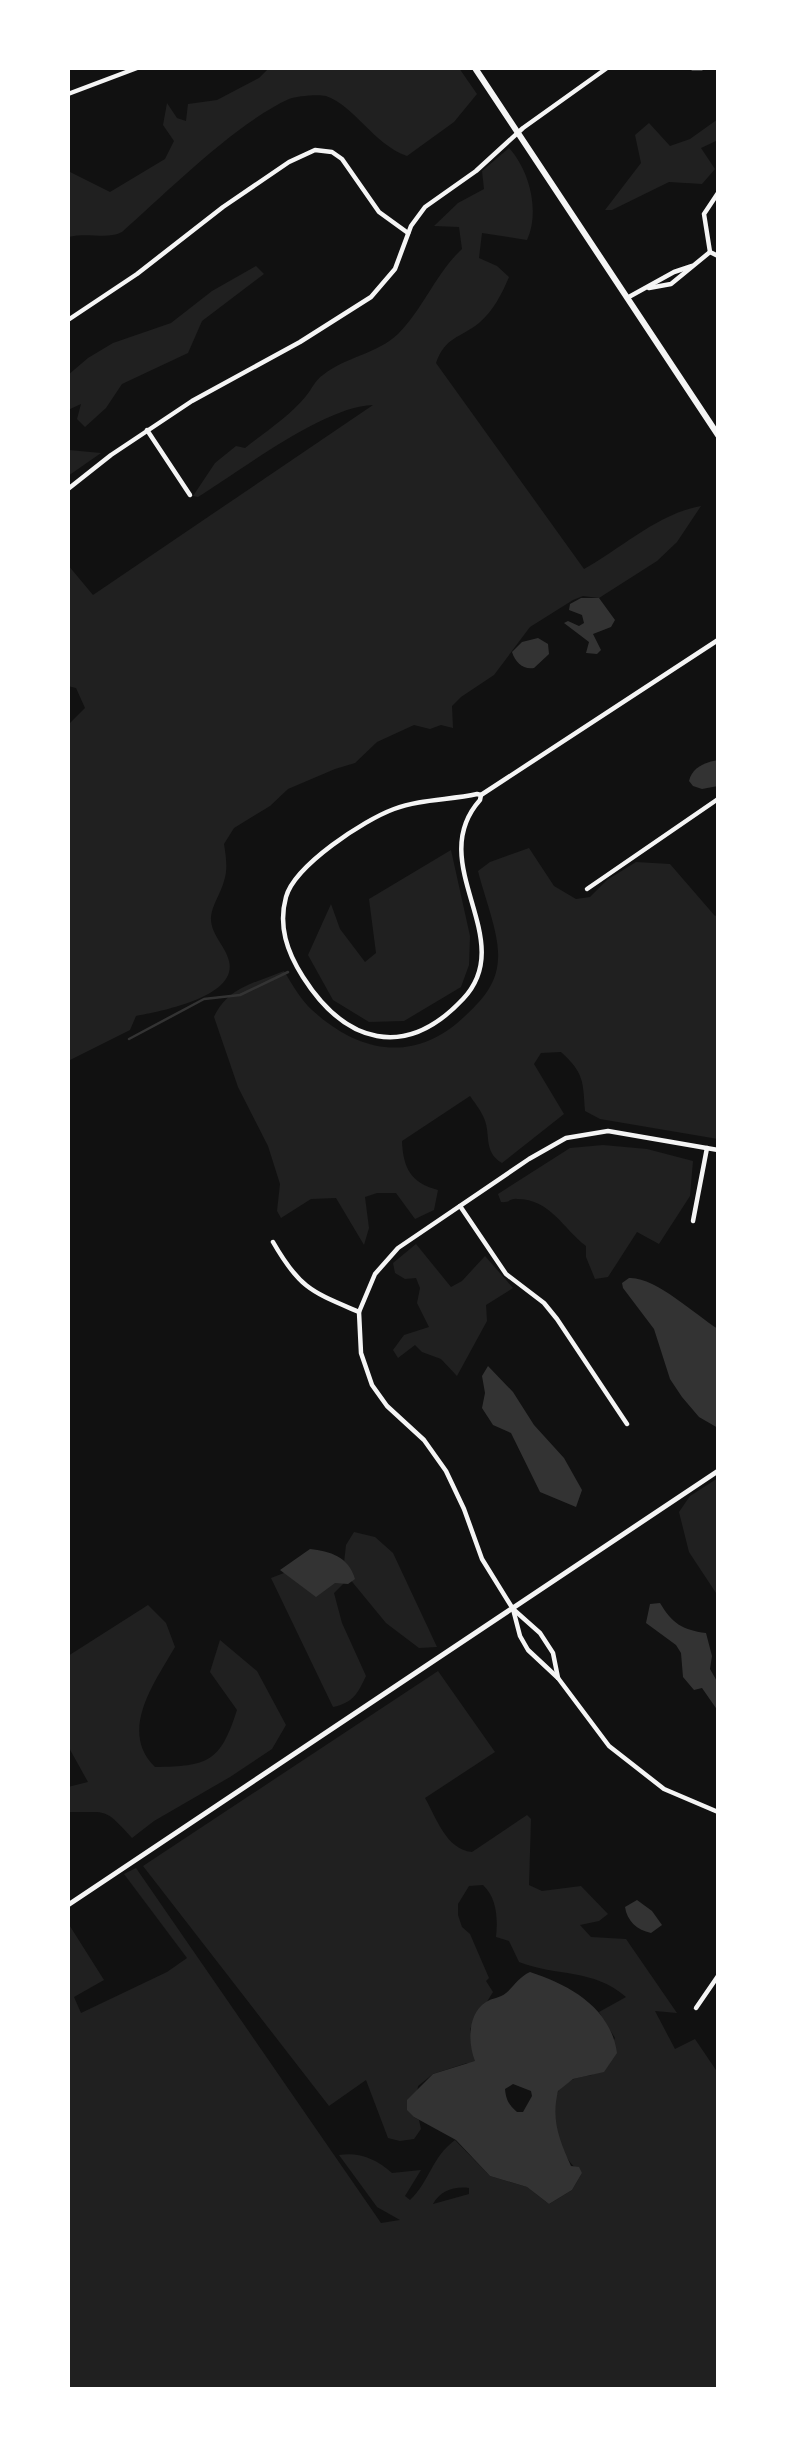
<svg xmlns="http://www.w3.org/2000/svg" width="786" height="2457" viewBox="0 0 786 2457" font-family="'Roboto Serif',serif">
	<rect width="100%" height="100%" fill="#111"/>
	<g fill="#202020" fill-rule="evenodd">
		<path d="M269 68H459L477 94 454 122 407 156C373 144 355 106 326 96 318 94 296 96 289 99 236 123 167 192 122 232 106 240 90 232 68 237V171L110 192 165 159 174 141 163 125 167 103 177 118 186 121 188 104 217 100 259 78Z"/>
		<path d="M718 119V140L701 148 715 169 702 184 669 182 612 210H605L641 163 635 135 649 123 670 146 690 139Z"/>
		<path d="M509 148C530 171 540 212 527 240L482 233 479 258 497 266 509 277C502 294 493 311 479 323 460 338 445 337 436 363L584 569C622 548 657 514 701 506L677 542 657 561 599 598 583 596 573 600 530 627 494 675 461 697 452 706 453 728 441 725 430 729 414 725 377 742 355 763 335 769 288 789 270 806 234 828 224 844C226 857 228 869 224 881 221 893 212 905 211 917 210 934 225 945 229 961 238 997 161 1011 136 1016L130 1030 68 1061V725L85 708 76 688 68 686V565L93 595 373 405C325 406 241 470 198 497L193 496 215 463 236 446 245 448C264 433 292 414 306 396 312 389 315 380 323 375 345 357 377 354 398 334 423 309 436 273 462 249L459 227 434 226 458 203 484 189 482 171Z"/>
		<path d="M256 266 264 274 202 321 188 353 122 384 106 408 85 427 77 419 81 404 68 410V375L88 358 113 343 171 323 212 291Z"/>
		<path d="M68 449 69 450 101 453 68 476Z"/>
		<path d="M529 848 554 886 576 899 590 897 607 880 636 862 670 864 715 916 718 914V1139L600 1119 585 1111C583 1081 584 1073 561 1052L541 1053 534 1064 564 1114 502 1163C482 1151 492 1133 483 1116 480 1109 474 1102 470 1096L402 1141C403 1168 411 1183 438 1190L434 1210 415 1219 396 1193H377L365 1197 369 1228 364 1245 336 1198 311 1199 281 1218 277 1211 280 1184 268 1146 238 1087 214 1017C228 987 255 983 284 971 292 984 301 1000 312 1010 359 1053 414 1064 464 1017 481 1001 497 985 498 959 500 935 484 896 478 871L490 862Z"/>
		<path d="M451 850 470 936 469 965 461 987 404 1021 369 1022 333 1000 308 955 331 904 340 929 365 962 376 953 369 899Z"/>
		<path d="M603 1145 647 1149 693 1161 690 1196 659 1244 637 1232 608 1277 595 1279 586 1257V1246C563 1229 551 1199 517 1199 511 1198 509 1203 501 1202L498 1194 570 1148Z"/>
		<path d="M416 1244 451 1287 462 1281 485 1256 513 1288 486 1305 487 1321 457 1376 441 1359 422 1352 415 1345 398 1358 393 1350 404 1335 429 1327 417 1303 420 1288 416 1278 405 1279 395 1273 393 1263Z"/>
		<path d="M718 1478V1596L689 1552 679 1512 690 1496Z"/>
		<path d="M354 1532 375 1537 393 1553 437 1647 419 1648 386 1623 349 1578 334 1593 342 1623 366 1676C358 1693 353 1703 333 1707L271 1578 284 1573 343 1572 346 1545Z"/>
		<path d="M148 1605 166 1623 175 1647C155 1682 118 1731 155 1767 208 1766 220 1763 237 1710L210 1672 220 1640 257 1671 286 1725 272 1749 230 1777 154 1821 132 1838C103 1806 108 1813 68 1812V1787L88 1782 68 1746V1656Z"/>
		<path d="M438 1671 495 1752 425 1798C437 1819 446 1849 472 1852L527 1815 531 1819 529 1885 542 1891 581 1886 608 1914 599 1921 580 1925 591 1937 626 1939 677 2013 655 2011 675 2049 695 2039 718 2073V2389H68V1923L104 1980 74 1997 81 2013 167 1972 187 1958 124 1874 136 1868 381 2223 400 2220 377 2207 339 2155C360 2152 376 2159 392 2173L421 2170 405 2196 410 2200C430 2181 431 2158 455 2140L490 2176 527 2187 549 2204 572 2190 582 2173C560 2160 545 2116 558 2092 564 2080 579 2077 592 2075L615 2038 599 2012 626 1997C593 1968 557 1977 519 1962L509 1941 496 1937C498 1919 497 1898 483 1885L469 1886 458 1904V1915L462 1927 470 1934 489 1978 486 1981 493 1992 470 2029 476 2061 471 2066 467 2063 433 2074 418 2086 414 2117 419 2120 421 2129 414 2139 400 2141 388 2138 366 2080 329 2106 143 1866ZM469 2188V2194L433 2204C440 2191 454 2186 469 2188Z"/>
	</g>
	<g fill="#333" fill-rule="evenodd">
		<path d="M581 598H599L615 620 611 627 593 634 601 650 597 654 586 653 589 642 564 623 568 621 579 626 584 623 582 615 569 610 570 604Z"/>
		<path d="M538 638 548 644 549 654 534 668C523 670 515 662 512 652L522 642Z"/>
		<path d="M718 760V786L702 789 693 786 689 781C692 767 706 762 718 760Z"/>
		<path d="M629 1278C654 1276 696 1315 718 1329V1428L699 1417 682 1397 670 1379 654 1329 623 1288 622 1283Z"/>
		<path d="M488 1366 513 1392 534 1425 564 1458 582 1490 576 1507 540 1492 511 1433 493 1425 482 1408 485 1393 482 1376Z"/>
		<path d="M310 1549C330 1551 349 1557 355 1579L348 1584 335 1583 316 1597 280 1570Z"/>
		<path d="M660 1603C672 1623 682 1630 706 1633L712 1656 710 1669 718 1683V1711L702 1688 694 1690 683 1677 681 1653 676 1645 646 1623 650 1604Z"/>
		<path d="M637 1900 652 1911 662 1925 651 1933C637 1930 627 1921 625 1907Z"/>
		<path d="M530 1972C570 1985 611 2008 617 2053L604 2072 573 2079 558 2091C551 2120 559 2139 571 2166L579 2167 582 2173 572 2190 549 2204 527 2187 490 2176 456 2140 414 2117 407 2110V2100L433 2074 475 2061C468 2044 467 2014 486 2002 492 1998 500 1998 506 1993 515 1985 519 1977 530 1972ZM513 2084 531 2091 532 2096 523 2112H517C509 2105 506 2100 505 2089Z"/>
	</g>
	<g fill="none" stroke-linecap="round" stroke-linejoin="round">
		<path stroke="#333" stroke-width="2.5" d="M129 1039 204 999 240 995 288 972"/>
		<g stroke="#f5f5f5" stroke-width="4.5">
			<path d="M692 68H702"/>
			<path d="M68 94 137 68"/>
			<path d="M718 193 704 214 710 252 718 256"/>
			<path d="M649 288 671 284 710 252"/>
			<path d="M627 298 674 272 692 266"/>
			<path d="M68 320 137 274 223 207 289 162 315 150 332 152 342 159 379 212 408 233"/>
			<path d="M147 430 190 495"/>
			<path d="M68 489 111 455 192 401 300 342 371 297 395 269 411 226 425 207 476 171 523 128 607 68"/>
			<path d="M477 794 481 795 480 800C423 864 520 939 463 999 405 1061 345 1043 303 977 287 952 278 926 286 897 295 865 364 820 394 809 420 799 450 800 477 794Z"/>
			<path d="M481 795 718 640"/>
			<path d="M587 889 718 799"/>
			<path d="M460 1206 506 1274 544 1303 557 1319 627 1424"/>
			<path d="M693 1221 707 1148"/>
			<path d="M273 1242C300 1289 312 1292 359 1312"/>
			<path d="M513 1609 520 1636 528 1650 558 1678 609 1746 664 1789 718 1812"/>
			<path d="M558 1678 553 1653 540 1633 513 1609 482 1559 464 1509 446 1471 424 1440 387 1406 372 1385 361 1353 359 1312 375 1274 398 1248 529 1159 566 1138 608 1131 718 1150"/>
			<path d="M696 2008 718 1976"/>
		</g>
		<path stroke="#f5f5f5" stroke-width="5" d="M68 1905 718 1471"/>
		<path stroke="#f5f5f5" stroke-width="6" d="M475 68 718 435"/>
	</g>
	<rect width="786" height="2457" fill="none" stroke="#ffffff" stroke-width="140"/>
</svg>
